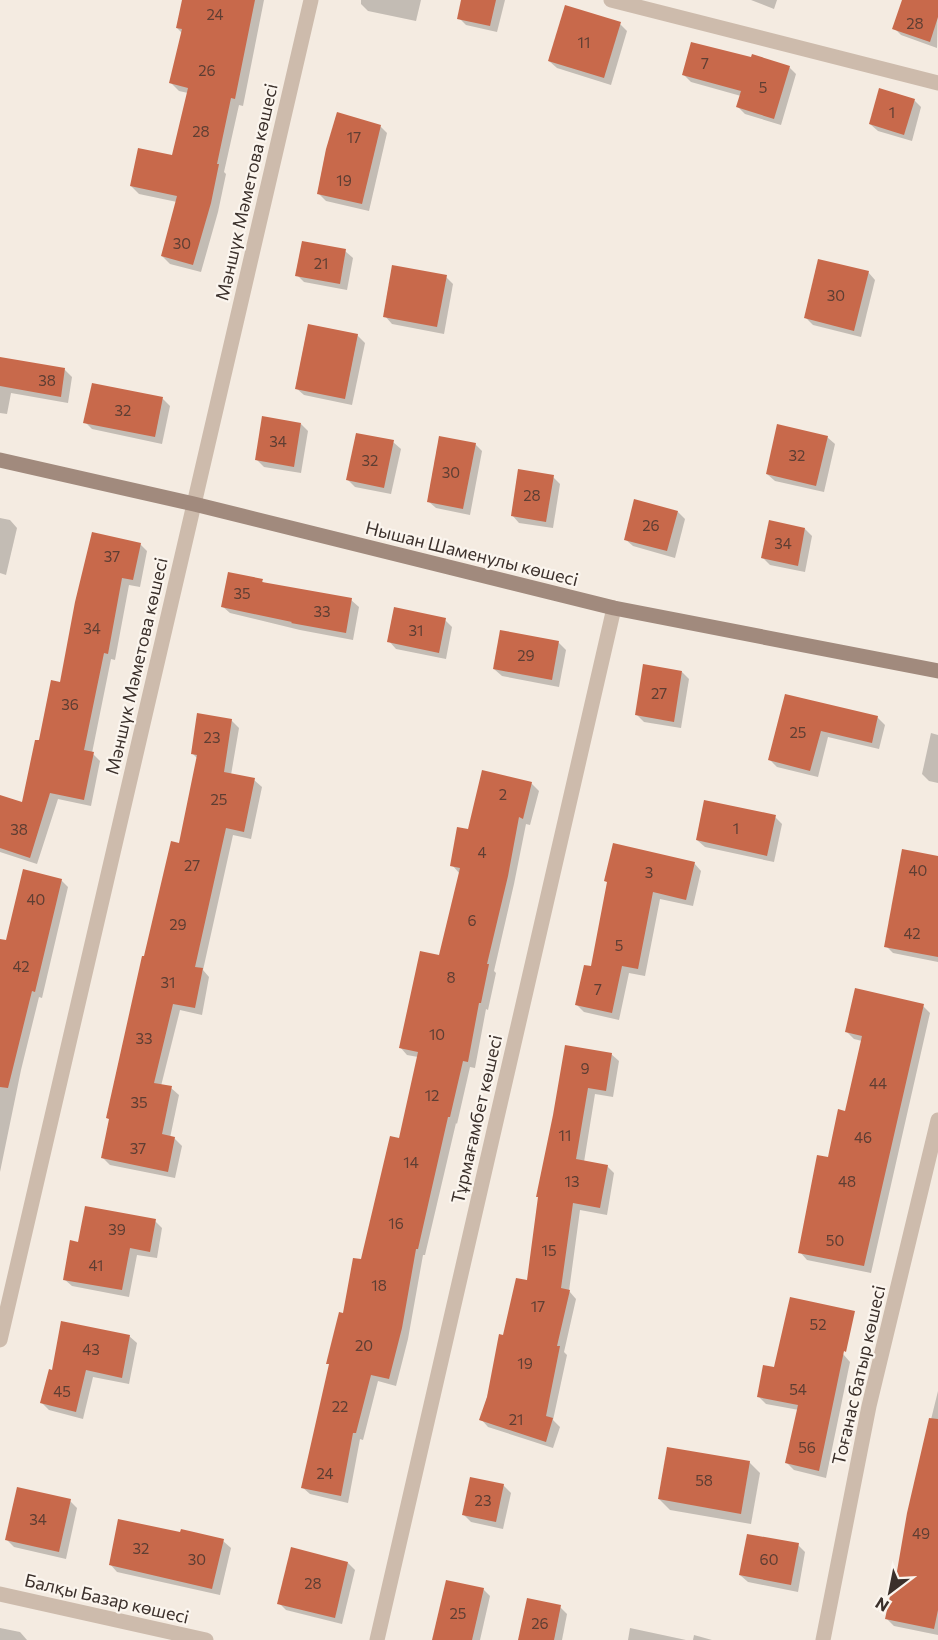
<svg xmlns="http://www.w3.org/2000/svg" width="938" height="1640" viewBox="0 0 938 1640" font-family="Commissioner,sans-serif">
	<rect width="100%" height="100%" fill="#f4ebe1"/>
	<g fill="#0003">
		<path d="M183 0H264L243 106 239 105 224 172 226 174 218 212 201 272 170 264 162 256 177 202 139 194 131 186 174 157 188 93 179 91 171 83 182 33 177 28Z"/>
		<path d="M361 0H421L416 21 368 11 361 4Z"/>
		<path d="M463 0H505L497 32 466 25 459 18Z"/>
		<path d="M751 0H777L774 9Z"/>
		<path d="M904 0H938L937 48 901 35 894 28Z"/>
		<path d="M620 24 627 31 611 85 557 68 549 61Z"/>
		<path d="M789 67 796 74 781 125 745 114 738 107 741 96 691 82 684 75Z"/>
		<path d="M914 100 921 107 912 141 878 131 870 124Z"/>
		<path d="M380 126 387 133 369 211 326 201 319 194Z"/>
		<path d="M345 251 353 258 347 290 304 282 297 275Z"/>
		<path d="M868 272 875 280 861 337 813 325 806 318Z"/>
		<path d="M446 277 453 284 444 334 392 324 385 316Z"/>
		<path d="M357 335 365 343 352 405 304 395 296 388Z"/>
		<path d="M0 358 65 370 72 377 68 403 11 393 7 414 0 413Z"/>
		<path d="M163 399 170 406 162 444 92 429 85 422Z"/>
		<path d="M301 424 308 431 301 473 264 467 257 460Z"/>
		<path d="M827 437 835 444 824 492 775 481 767 474Z"/>
		<path d="M393 442 401 449 391 494 355 487 348 480Z"/>
		<path d="M475 444 482 451 470 515 436 508 428 501Z"/>
		<path d="M553 477 560 484 553 528 519 523 512 515Z"/>
		<path d="M678 512 685 519 675 558 633 546 625 539Z"/>
		<path d="M0 518 10 520 17 528 6 575 0 573Z"/>
		<path d="M805 529 812 536 805 572 770 565 763 558Z"/>
		<path d="M140 544 147 551 140 587 129 585 115 660 111 659 92 753 100 761 91 806 58 799 37 864 0 852V796L23 803 40 742 62 684Z"/>
		<path d="M262 581 266 585 351 600 359 607 353 640 300 630 230 613 222 606Z"/>
		<path d="M445 620 452 627 446 659 396 649 389 641Z"/>
		<path d="M558 642 566 650 559 687 502 676 494 669Z"/>
		<path d="M682 672 689 679 681 728 644 722 636 714Z"/>
		<path d="M786 696 877 717 885 725 879 749 828 737 818 777 777 767 770 760Z"/>
		<path d="M231 720 239 728 231 775 254 780 262 787 251 839 233 835 203 970 209 977 202 1015 180 1010 161 1086 171 1088 179 1095 170 1138H174L182 1146 175 1178 110 1165 103 1158 145 958 180 844 198 759 193 754Z"/>
		<path d="M931 733 938 735V783L929 781 922 774Z"/>
		<path d="M531 783 539 791 530 825 526 824 514 884 494 971 496 973 488 1010 486 1009 475 1068 470 1067 457 1124 456 1123 425 1255H423L408 1339 396 1386 378 1381 363 1440 360 1439 348 1503 310 1494 302 1487 330 1365 328 1363 400 1140 418 1057 407 1055 400 1047 440 957 460 874 452 865 469 831Z"/>
		<path d="M775 817 782 824 774 862 705 847 697 840Z"/>
		<path d="M938 857V962L893 953 886 946Z"/>
		<path d="M694 863 701 871 693 906 660 899 645 976 629 973 619 1020 584 1012 577 1005 592 968 609 883Z"/>
		<path d="M61 880 68 887 42 998 39 997 21 1070 0 1172V940L7 942Z"/>
		<path d="M923 1006 930 1013 871 1273 807 1260 800 1252 829 1159 846 1113 862 1041 854 1039 847 1032Z"/>
		<path d="M611 1054 619 1061 613 1097 595 1094 584 1162 607 1166 614 1173 607 1215 580 1210 569 1291 576 1299 564 1352 567 1355 553 1420 560 1427 553 1448 488 1427 481 1419 504 1336 528 1282 555 1116Z"/>
		<path d="M155 1221 162 1228 157 1258 137 1255 129 1297 72 1286 64 1279 79 1244Z"/>
		<path d="M129 1336 137 1343 129 1384 93 1377 83 1419 49 1410 42 1403 53 1372Z"/>
		<path d="M843 1354 850 1362 826 1478 794 1470 787 1463 799 1410 766 1404 759 1397 775 1369Z"/>
		<path d="M938 1391V1635L894 1626 887 1619 897 1579 908 1513Z"/>
		<path d="M749 1462 760 1473 751 1524 670 1510 659 1499Z"/>
		<path d="M503 1485 511 1493 503 1529 471 1522 464 1515Z"/>
		<path d="M70 1501 77 1508 66 1559 14 1547 6 1539Z"/>
		<path d="M223 1541 231 1548 220 1595 117 1572 110 1564Z"/>
		<path d="M798 1545 805 1552 798 1592 748 1582 740 1575Z"/>
		<path d="M348 1563 355 1570 342 1624 286 1610 279 1603Z"/>
		<path d="M483 1589 490 1596 480 1640H436Z"/>
		<path d="M560 1607 567 1614 562 1640H520Z"/>
		<path d="M0 1628 20 1632 27 1640H0Z"/>
		<path d="M630 1628 686 1640H628Z"/>
		<path d="M694 1635 712 1640H693Z"/>
	</g>
	<g fill="#c8694b">
		<path d="M182 0H255L235 99 231 98 217 164H219L211 203 193 265 161 256 177 196 130 186 138 148 172 155 188 88 169 83 182 29 176 28Z"/>
		<path d="M461 0H496L490 26 457 19Z"/>
		<path d="M902 0H938V17L930 42 892 29Z"/>
		<path d="M565 5 621 22 604 78 548 61Z"/>
		<path d="M691 42 751 57 752 54 790 66 774 119 736 107 741 91 682 75Z"/>
		<path d="M879 88 915 99 904 135 869 124Z"/>
		<path d="M337 112 381 125 362 204 317 194 326 149Z"/>
		<path d="M302 241 346 249 340 284 295 276Z"/>
		<path d="M818 259 869 271 854 331 804 318Z"/>
		<path d="M392 265 447 275 437 327 383 317Z"/>
		<path d="M308 324 358 334 345 399 295 389Z"/>
		<path d="M0 357 65 368 61 397 0 386Z"/>
		<path d="M92 383 163 397 155 437 83 423Z"/>
		<path d="M262 416 301 423 294 467 255 460Z"/>
		<path d="M777 424 828 436 816 486 766 474Z"/>
		<path d="M356 433 394 440 384 488 346 480Z"/>
		<path d="M439 436 476 443 463 509 427 502Z"/>
		<path d="M518 469 554 475 546 522 511 516Z"/>
		<path d="M634 499 678 511 667 551 624 540Z"/>
		<path d="M769 520 805 528 798 566 761 558Z"/>
		<path d="M92 532 141 543 133 580 122 578 108 654 104 653 84 750 94 752 84 800 50 793 30 858 0 848V795L22 802 35 740H39L51 680 60 682 75 602Z"/>
		<path d="M228 572 263 579 262 582 352 598 346 633 291 623 292 622 221 607Z"/>
		<path d="M394 607 446 618 439 653 387 642Z"/>
		<path d="M500 630 559 641 552 680 493 669Z"/>
		<path d="M643 664 682 671 674 722 635 715Z"/>
		<path d="M785 694 878 716 872 743 821 731 810 771 768 760Z"/>
		<path d="M197 713 232 719 224 772 255 778 244 832 226 828 195 967 203 968 195 1008 173 1004 154 1083 172 1086 162 1134 175 1137 168 1172 101 1158 109 1119 106 1118 142 956H144L171 841 179 843 197 755 191 754Z"/>
		<path d="M482 770 532 782 523 819 519 817 508 876 487 964H489L481 1003H479L468 1062 463 1061 450 1117H448L418 1249H416L402 1328 389 1379 371 1375 356 1433H353L341 1496 301 1488 329 1364H326L339 1312 343 1313 353 1258 361 1259 390 1136 399 1138 418 1052 399 1048 420 951 439 955 460 868 450 866 457 827 468 829Z"/>
		<path d="M704 800 776 815 767 856 696 840Z"/>
		<path d="M613 843 695 862 686 900 653 892 638 969 622 966 612 1013 575 1005 584 965 591 966 607 882 604 881Z"/>
		<path d="M902 849 938 856V957L884 947Z"/>
		<path d="M23 869 62 879 35 992 32 991 8 1088 0 1087V939L6 940Z"/>
		<path d="M855 988 924 1004 864 1266 798 1253 817 1155 828 1157 838 1109 845 1111 862 1036 845 1032Z"/>
		<path d="M565 1045 612 1053 606 1091 588 1088 576 1159 608 1165 600 1208 573 1203 561 1288 570 1290 557 1346H560L546 1416 553 1418 546 1442 479 1420 487 1397 499 1334 503 1335 516 1278 527 1280 538 1197H536L553 1115Z"/>
		<path d="M85 1206 156 1219 150 1252 130 1248 122 1290 63 1280 70 1240 78 1242Z"/>
		<path d="M790 1297 855 1311 846 1352 844 1351 819 1471 785 1463 798 1405 757 1397 763 1365 774 1367Z"/>
		<path d="M61 1321 130 1335 122 1378 86 1370 76 1412 40 1403 49 1369 52 1370Z"/>
		<path d="M929 1418 938 1419V1610L934 1629 885 1619 894 1577H896L907 1513Z"/>
		<path d="M667 1447 750 1461 741 1514 658 1499Z"/>
		<path d="M470 1477 504 1484 496 1522 462 1515Z"/>
		<path d="M17 1487 71 1499 59 1552 5 1540Z"/>
		<path d="M118 1519 180 1532 181 1529 224 1539 212 1589 109 1565Z"/>
		<path d="M747 1534 799 1543 791 1585 739 1575Z"/>
		<path d="M291 1547 348 1562 335 1618 277 1604Z"/>
		<path d="M446 1580 484 1588 472 1640H432Z"/>
		<path d="M527 1598 561 1605 554 1640H518Z"/>
	</g>
	<g fill="none" stroke-linecap="round" stroke-linejoin="round">
		<g stroke="#cdbbac" stroke-width="15">
			<path d="M611 0 938 83"/>
			<path d="M0 1340 311 0"/>
			<path d="M0 1594 206 1640"/>
			<path d="M377 1640 614 608"/>
			<path d="M823 1640 869 1406 938 1120"/>
		</g>
		<path stroke="#a18a7d" stroke-width="15" d="M0 460 194 504 614 608 938 671"/>
	</g>
	<g text-anchor="middle" dominant-baseline="central" stroke-width="4.5" stroke-linejoin="round" paint-order="stroke">
		<g font-size="15" fill="#5e3e33">
			<text x="215" y="14">24</text>
			<text x="915" y="23">28</text>
			<text x="584" y="42">11</text>
			<text x="705" y="63">7</text>
			<text x="207" y="70">26</text>
			<text x="763" y="87">5</text>
			<text x="892" y="112">1</text>
			<text x="201" y="131">28</text>
			<text x="354" y="137">17</text>
			<text x="344" y="180">19</text>
			<text x="182" y="243">30</text>
			<text x="321" y="263">21</text>
			<text x="836" y="295">30</text>
			<text x="47" y="380">38</text>
			<text x="123" y="410">32</text>
			<text x="278" y="441">34</text>
			<text x="797" y="455">32</text>
			<text x="370" y="460">32</text>
			<text x="451" y="472">30</text>
			<text x="532" y="495">28</text>
			<text x="651" y="525">26</text>
			<text x="783" y="543">34</text>
			<text x="112" y="556">37</text>
			<text x="242" y="593">35</text>
			<text x="322" y="611">33</text>
			<text x="92" y="628">34</text>
			<text x="416" y="630">31</text>
			<text x="526" y="655">29</text>
			<text x="659" y="693">27</text>
			<text x="70" y="704">36</text>
			<text x="798" y="732">25</text>
			<text x="212" y="737">23</text>
			<text x="503" y="794">2</text>
			<text x="219" y="799">25</text>
			<text x="736" y="828">1</text>
			<text x="19" y="829">38</text>
			<text x="482" y="852">4</text>
			<text x="192" y="865">27</text>
			<text x="918" y="870">40</text>
			<text x="649" y="872">3</text>
			<text x="36" y="899">40</text>
			<text x="472" y="920">6</text>
			<text x="178" y="924">29</text>
			<text x="912" y="933">42</text>
			<text x="619" y="945">5</text>
			<text x="21" y="966">42</text>
			<text x="451" y="977">8</text>
			<text x="168" y="982">31</text>
			<text x="598" y="989">7</text>
			<text x="437" y="1034">10</text>
			<text x="144" y="1038">33</text>
			<text x="585" y="1068">9</text>
			<text x="878" y="1083">44</text>
			<text x="432" y="1095">12</text>
			<text x="139" y="1102">35</text>
			<text x="565" y="1135">11</text>
			<text x="863" y="1137">46</text>
			<text x="138" y="1148">37</text>
			<text x="411" y="1162">14</text>
			<text x="572" y="1181">13</text>
			<text x="847" y="1181">48</text>
			<text x="396" y="1223">16</text>
			<text x="117" y="1229">39</text>
			<text x="835" y="1240">50</text>
			<text x="549" y="1250">15</text>
			<text x="96" y="1265">41</text>
			<text x="379" y="1285">18</text>
			<text x="538" y="1306">17</text>
			<text x="818" y="1324">52</text>
			<text x="364" y="1345">20</text>
			<text x="91" y="1349">43</text>
			<text x="525" y="1363">19</text>
			<text x="798" y="1389">54</text>
			<text x="62" y="1391">45</text>
			<text x="340" y="1406">22</text>
			<text x="516" y="1419">21</text>
			<text x="807" y="1447">56</text>
			<text x="325" y="1473">24</text>
			<text x="704" y="1480">58</text>
			<text x="483" y="1500">23</text>
			<text x="38" y="1519">34</text>
			<text x="921" y="1533">49</text>
			<text x="141" y="1548">32</text>
			<text x="197" y="1559">30</text>
			<text x="769" y="1559">60</text>
			<text x="313" y="1583">28</text>
			<text x="458" y="1613">25</text>
			<text x="540" y="1623">26</text>
		</g>
		<g font-size="18" fill="#3b302b" stroke="#fbf5ee">
			<text transform="translate(246 192) rotate(-77)">Мәншүк Мәметова көшесі</text>
			<text transform="translate(472 553) rotate(14)">Нышан Шаменулы көшесі</text>
			<text transform="translate(136 666) rotate(-77)">Мәншүк Мәметова көшесі</text>
			<text transform="translate(476 1119) rotate(-77)">Тұрмағамбет көшесі</text>
			<text transform="translate(858 1375) rotate(-77)">Тоғанас батыр көшесі</text>
			<text transform="translate(107 1598) rotate(13)">Балқы Базар көшесі</text>
		</g>
	</g>
	<g transform="translate(890 1592) rotate(212)" stroke="#fbf5ee" stroke-width="4.5" paint-order="stroke">
	<path d="M0-4.5L10 22L0 15L-10 22Z" fill="#3b302b"/>
	<text y="-9" font-size="16" font-weight="bold" text-anchor="middle" fill="#3b302b">N</text>
	</g>
</svg>
